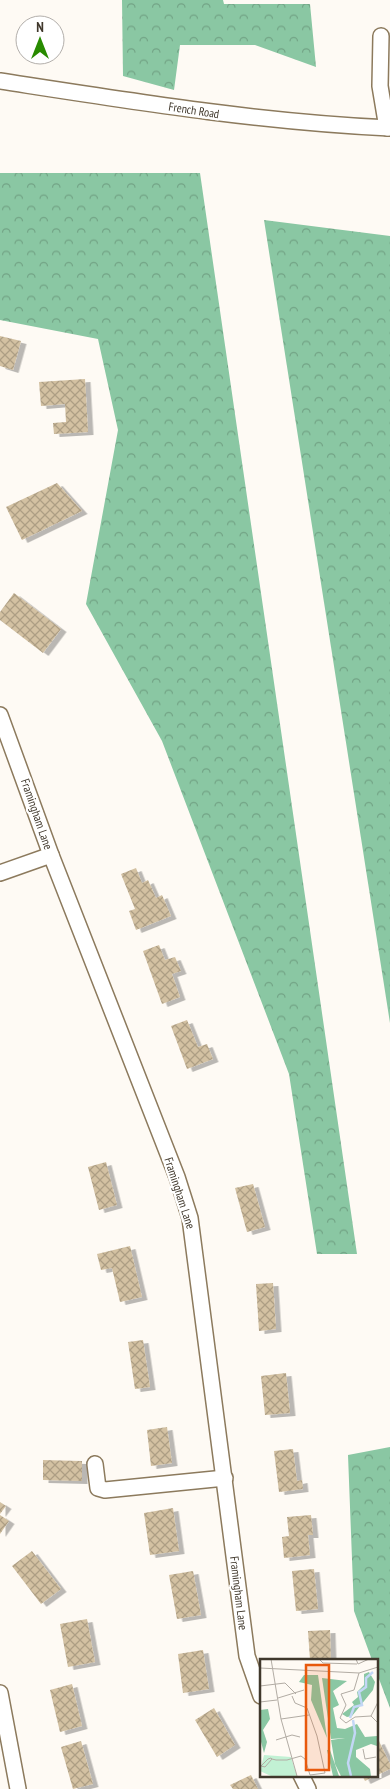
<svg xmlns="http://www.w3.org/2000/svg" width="390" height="1789" viewBox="0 0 390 1789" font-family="'PT Sans Narrow',sans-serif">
	<defs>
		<pattern id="forest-crowns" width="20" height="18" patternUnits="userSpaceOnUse" patternTransform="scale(1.25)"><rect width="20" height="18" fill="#8ac7a3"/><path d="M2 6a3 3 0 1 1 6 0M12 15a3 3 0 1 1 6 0" fill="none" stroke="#72a385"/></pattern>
		<pattern id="building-cross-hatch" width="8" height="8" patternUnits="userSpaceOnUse" patternTransform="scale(1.25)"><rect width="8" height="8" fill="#d3c1a2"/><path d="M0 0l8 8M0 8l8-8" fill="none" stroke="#ad9e84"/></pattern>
		<filter id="shadow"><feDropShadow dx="5.5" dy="3" stdDeviation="0" flood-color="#0004"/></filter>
	</defs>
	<rect width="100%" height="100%" fill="#fefaf4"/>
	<g fill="url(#forest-crowns)">
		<path d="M122 0H223L224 4H310L316 67 255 45H180L174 90 123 76Z"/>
		<path d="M0 173H200L357 1254H317L289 1074 162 741 86 604 118 430 98 339 0 320Z"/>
		<path d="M264 220 390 236V1023Z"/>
		<path d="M390 1447V1708L376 1671V1660H372L354 1611 348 1455Z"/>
	</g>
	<g fill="url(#building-cross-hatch)" filter="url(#shadow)">
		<path d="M0 336 21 341 13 370 0 366Z"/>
		<path d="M85 379 88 432 54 434 53 423 66 422 65 404 41 406 39 382Z"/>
		<path d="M57 483 82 511 22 540 6 507Z"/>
		<path d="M14 593 61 629 43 653 0 620V612Z"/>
		<path d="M136 868 142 883 148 880 156 898 162 895 171 916 136 930 129 911 135 909 121 874Z"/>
		<path d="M159 945 165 960 175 957 181 971 172 974 180 997 162 1004 143 951Z"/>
		<path d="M187 1020 198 1047 207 1044 213 1059 187 1069 171 1026Z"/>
		<path d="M106 1162 117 1205 99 1210 88 1167Z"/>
		<path d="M253 1184 265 1227 247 1232 235 1188Z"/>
		<path d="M130 1246 142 1297 120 1302 112 1268 101 1270 97 1254Z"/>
		<path d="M273 1283 276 1329 259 1331 256 1284Z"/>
		<path d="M143 1340 150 1387 135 1389 128 1342Z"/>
		<path d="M286 1373 290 1413 265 1415 261 1376Z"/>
		<path d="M167 1427 172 1463 151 1466 147 1430Z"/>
		<path d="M293 1449 297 1481 302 1480 303 1489 279 1492 274 1451Z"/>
		<path d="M43 1460 82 1461V1481L43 1480Z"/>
		<path d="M0 1502 6 1506 0 1514Z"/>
		<path d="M173 1508 179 1551 150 1555 144 1513Z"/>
		<path d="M0 1515 9 1521 0 1534Z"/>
		<path d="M311 1515 313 1535H308L310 1555 284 1558 282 1537 289 1536 287 1517Z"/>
		<path d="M32 1551 61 1589 41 1604 12 1566Z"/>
		<path d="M314 1569 318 1609 296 1611 292 1571Z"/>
		<path d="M193 1571 201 1615 177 1619 169 1575Z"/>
		<path d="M87 1619 95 1662 68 1667 60 1624Z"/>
		<path d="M330 1630 331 1660H310L308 1631Z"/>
		<path d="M203 1650 209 1689 183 1693 178 1654Z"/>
		<path d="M72 1684 82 1726 60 1732 50 1690Z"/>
		<path d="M214 1708 235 1745 217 1757 195 1720Z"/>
		<path d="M81 1741 93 1784 73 1789 61 1747Z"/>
		<path d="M379 1741 390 1764V1769L365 1781 362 1775H376V1742Z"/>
		<path d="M251 1775 258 1789H233L230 1785Z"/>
	</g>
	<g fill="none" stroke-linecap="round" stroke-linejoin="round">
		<defs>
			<g id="minor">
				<path d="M381 36 380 86 387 128"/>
				<path d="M0 81C130 101 259 122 390 128"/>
				<path d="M0 715 51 855 177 1177 190 1218 247 1656 261 1696"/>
				<path d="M0 873 51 855"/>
				<path d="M95 1464 98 1488 105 1490 225 1478"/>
				<path d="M0 1693 18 1789"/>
				<path d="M301 1775 308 1789"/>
			</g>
		</defs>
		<use href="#minor" stroke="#8c7a5d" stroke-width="18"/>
		<use href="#minor" stroke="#fff" stroke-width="15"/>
	</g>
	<g text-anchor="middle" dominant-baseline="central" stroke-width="4.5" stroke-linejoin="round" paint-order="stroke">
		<g font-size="12" fill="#40382c" stroke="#fff">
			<text transform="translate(194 110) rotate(9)">French Road</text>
			<text transform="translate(37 814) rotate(71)">Framingham Lane</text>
			<text transform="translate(180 1193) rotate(72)">Framingham Lane</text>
			<text transform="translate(239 1593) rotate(83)">Framingham Lane</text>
		</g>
	</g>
	<g transform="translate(260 1659)">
		<rect width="118" height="118" fill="#fefaf4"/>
		<path d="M109 13 115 23 113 31 92 57 87 58 82 55 94 46 92 43 98 38 97 33 104 26V15ZM44 16H58L67 79 51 41 52 26 39 23ZM62 19 87 22 73 32 79 46 73 49 77 69 85 70 97 65 105 78 117 77V87L111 85 96 91V98L110 110 111 117H81L75 105 71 81 85 79 71 80ZM8 50 10 60 3 71 7 83 4 94 0 79V51ZM67 91H70L79 117H73Z" fill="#8ac7a3"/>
		<path d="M4 96 31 98 37 117H11L0 112Z" fill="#c2f1d4"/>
		<path fill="none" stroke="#c3d7f6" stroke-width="2.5" d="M90 59 94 48 102 46 99 33 106 28V19L113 13M91 117 88 104 95 74 93 61"/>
		<path fill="none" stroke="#b2aca4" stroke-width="1" d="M11 0 21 60 37 117M59 0 63 4 97 5M96 0 98 5 109 0M0 9 99 14 118 8M99 14 94 31 81 35 86 46 80 59 86 64 95 58 111 57M0 27 25 24 36 35M18 39 44 31M0 43 17 41M118 43 111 57 118 64M21 60 49 56M16 81 32 76 40 78M103 90 105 100 116 98M12 100 5 108 1 107 8 100 11 99 12 100 16 101H27L41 97 45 100 50 116 65 114 57 77 47 49 35 44 32 37"/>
		<path fill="#e8590c" fill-opacity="0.15" stroke="#e8590c" stroke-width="2.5" d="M46 6H69V111H46Z"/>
		<rect width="118" height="118" fill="none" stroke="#40382c" stroke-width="2.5"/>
	</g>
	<g transform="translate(40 40)"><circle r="24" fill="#ffffff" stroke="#b3afab"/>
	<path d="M0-4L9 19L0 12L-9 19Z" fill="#288b00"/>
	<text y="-8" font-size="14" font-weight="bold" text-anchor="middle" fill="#40382c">N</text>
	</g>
</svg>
